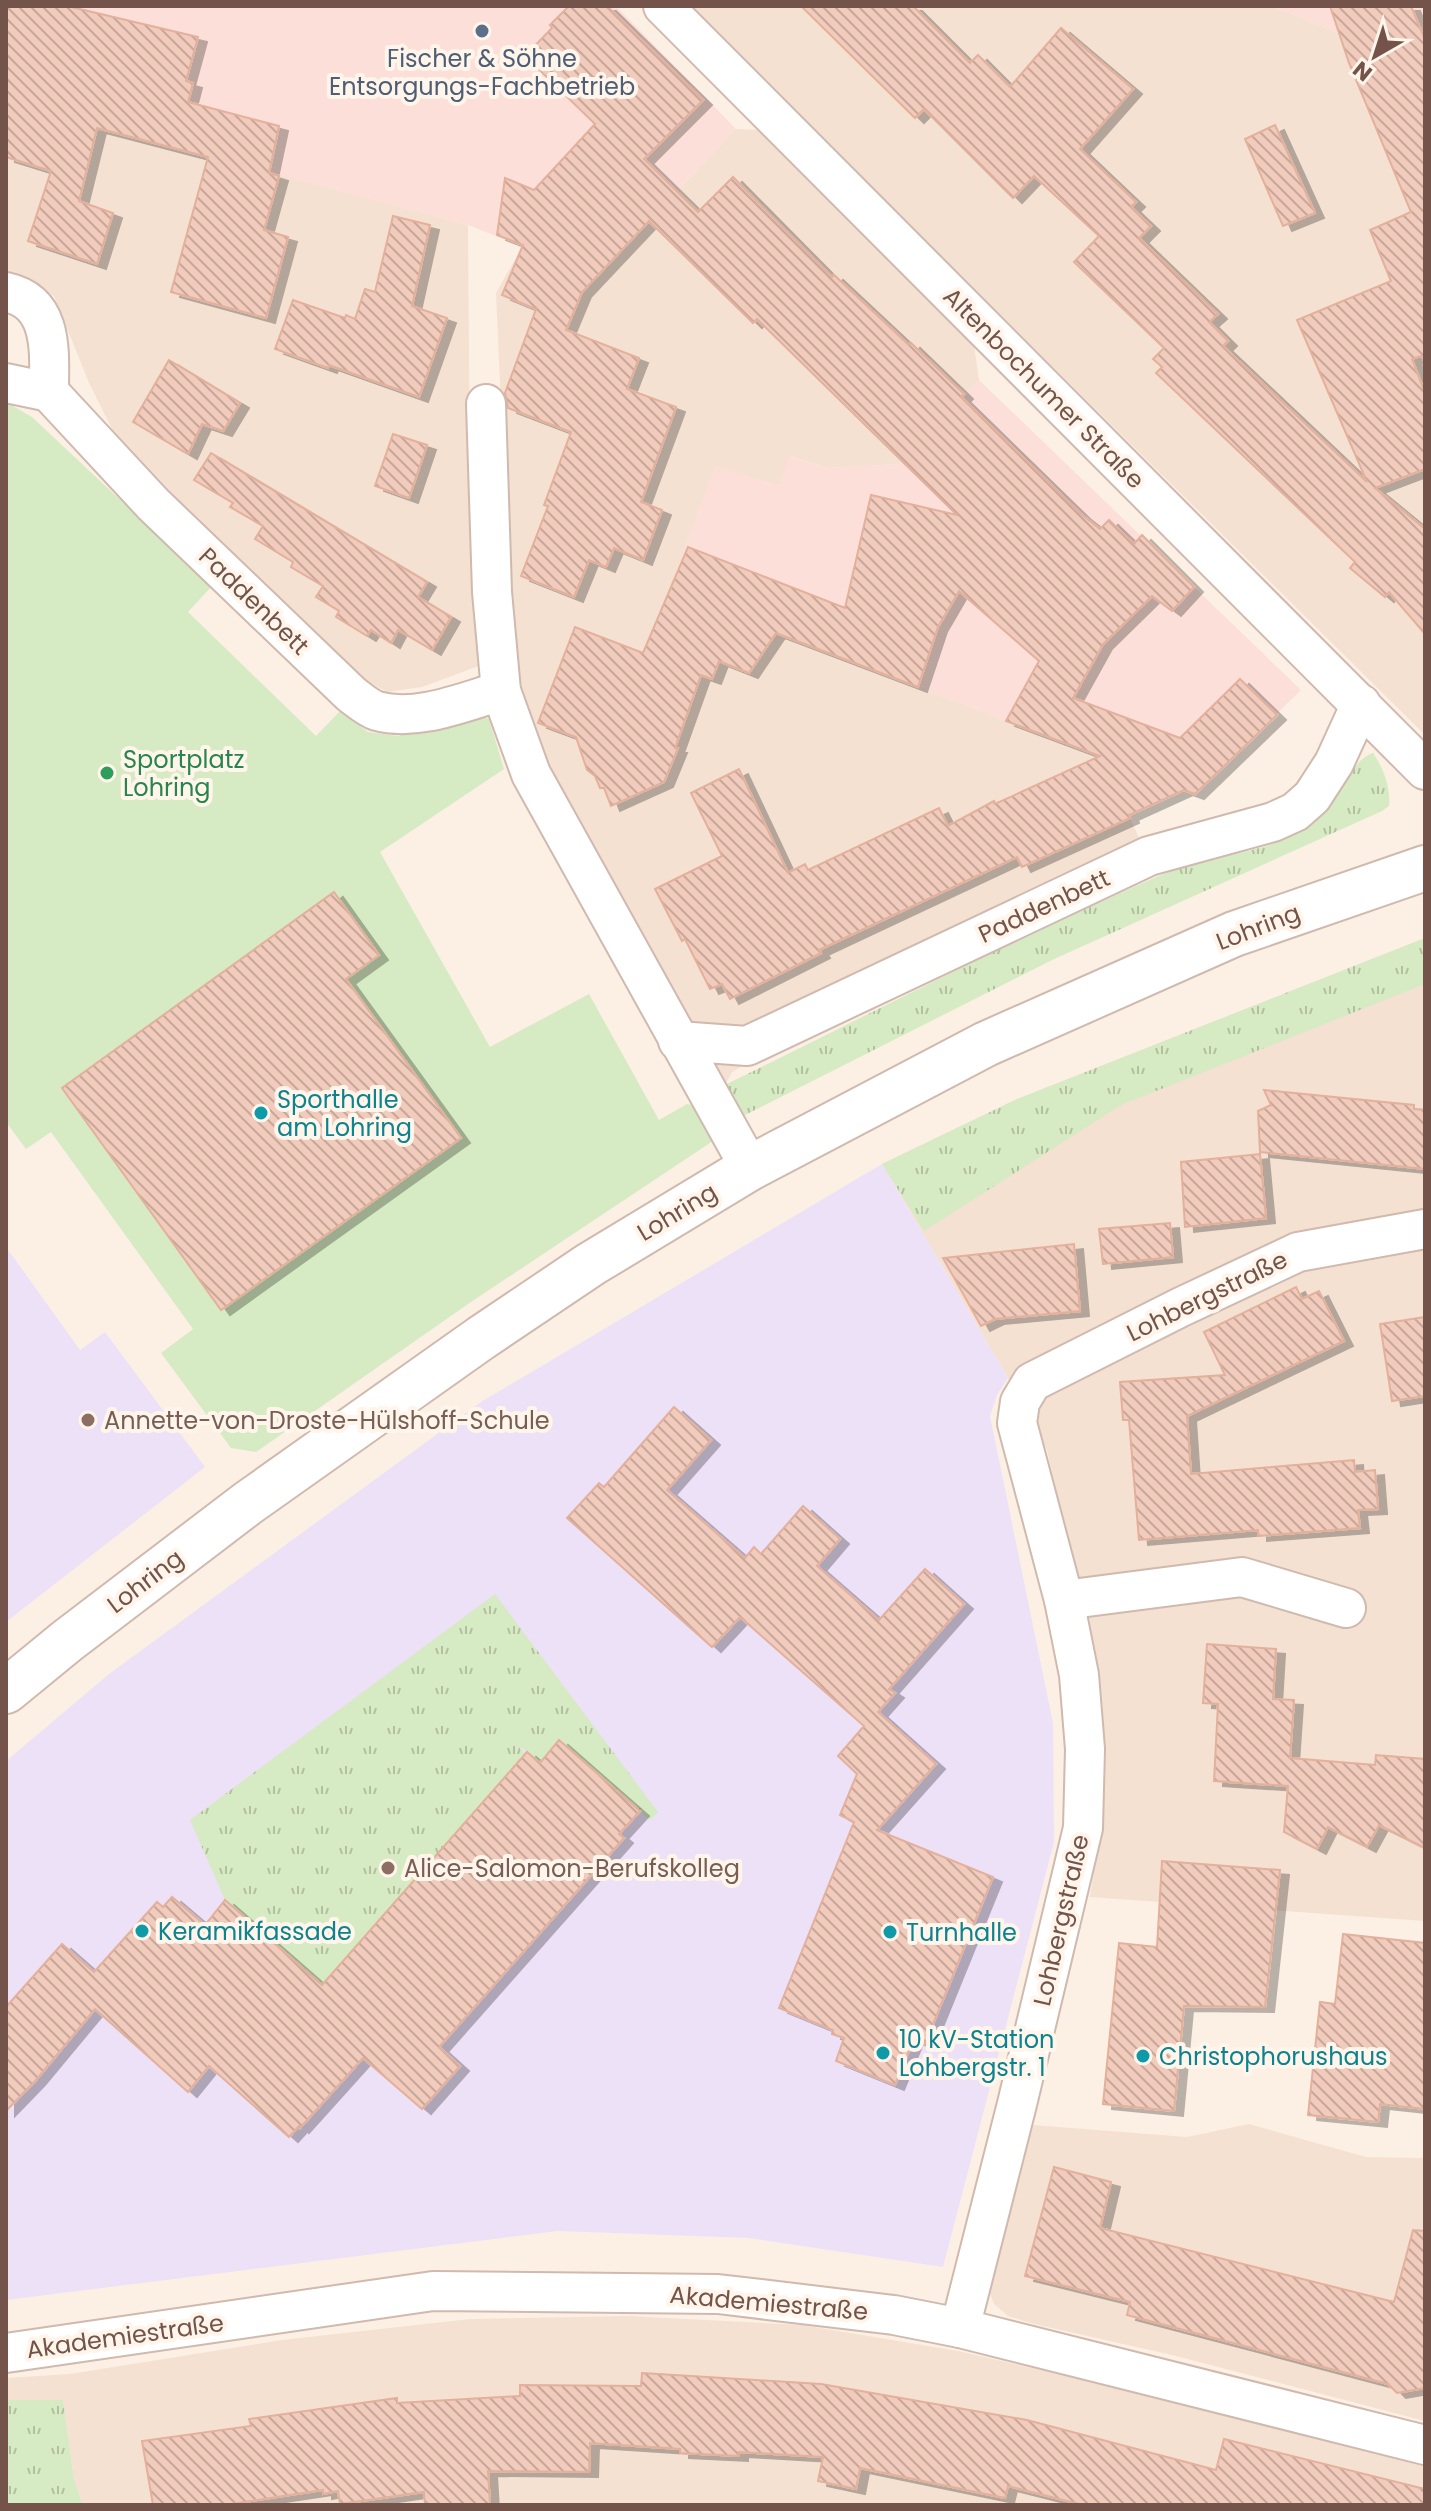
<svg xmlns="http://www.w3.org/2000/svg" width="1431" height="2511" viewBox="0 0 1431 2511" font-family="Poppins,sans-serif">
	<defs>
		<pattern id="grass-tufts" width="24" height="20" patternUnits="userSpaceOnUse" patternTransform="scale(2)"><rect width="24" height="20" fill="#d6eac3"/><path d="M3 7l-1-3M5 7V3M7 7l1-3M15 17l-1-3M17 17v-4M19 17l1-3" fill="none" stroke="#b2c0a0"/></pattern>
		<pattern id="building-back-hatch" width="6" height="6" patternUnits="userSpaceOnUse" patternTransform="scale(2)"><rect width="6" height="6" fill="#f1cbbc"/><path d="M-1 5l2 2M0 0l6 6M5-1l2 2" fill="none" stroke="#c8a79b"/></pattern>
		<filter id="shadow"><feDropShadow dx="9" dy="5" stdDeviation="0" flood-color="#0004"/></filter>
	</defs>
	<rect width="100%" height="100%" fill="#fcf0e4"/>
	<g fill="#f4e1d2">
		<path d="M688 6H1271L1339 33 1421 29 1425 32V735Z"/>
		<path d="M6 102 468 225 471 588 479 666 422 687 387 692 362 678 162 486 116 437 89 383 54 296 27 280 6 277Z"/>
		<path d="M736 129 760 130 974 345 979 380 899 464 828 468 790 456 778 485 715 467 669 591 1006 721 1099 755 1100 754 1142 844 732 1072 725 1085 552 781 529 726 512 657 496 293 523 245 598 276Z"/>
		<path d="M1425 938V1921L1090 1897 1099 1840 1104 1736 1102 1696 1047 1450 1008 1378 882 1164 1015 1100Z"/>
		<path d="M1020 2124 1187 2137 1249 2124 1366 2157 1425 2158V2421L1172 2355 1034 2324 1008 2316 994 2304 989 2291Z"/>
		<path d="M629 2316 802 2325 958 2351 1159 2397 1425 2464V2505H83L74 2479 63 2400H6V2378L70 2374 282 2340 470 2319Z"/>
	</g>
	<g fill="#fcdfd8">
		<path d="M6 6H616L736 129 598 276 468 225 269 173Z"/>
		<path d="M1271 6H1425V18L1421 29 1339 33Z"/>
		<path d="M979 380 1301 690 1195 794 669 591 715 466 778 485 789 456 828 468 899 464Z"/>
	</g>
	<g fill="#ede1f8">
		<path d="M882 1164 1008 1378 997 1395 990 1416 1053 1723 1054 1842 943 2267 749 2238 558 2231 6 2300V1761L109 1674 481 1402Z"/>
		<path d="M6 1247 80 1350 105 1332 205 1467 6 1622Z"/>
	</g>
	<g fill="url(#grass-tufts)">
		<path d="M1373 753C1383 767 1391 788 1389 806L1382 811 1052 960 741 1117 725 1085C872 1013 1017 937 1168 872 1206 855 1253 856 1290 836 1300 831 1312 824 1321 817 1340 800 1350 760 1373 753Z"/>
		<path d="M1425 938V984L1121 1105 924 1231 882 1164 1015 1100Z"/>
		<path d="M495 1594 658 1812 650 1820 559 1740 540 1764 521 1747 520 1749 526 1754 306 2003 300 1965 225 1900 190 1820Z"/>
		<path d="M6 2400H63L74 2479 83 2505H6Z"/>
	</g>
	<path fill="#d6eac3" d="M6 402 32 417 212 586 188 612 316 736 340 711 368 732 398 736 476 715 489 719 504 769 380 852 490 1047 589 994 659 1120 687 1104 695 1106 713 1141 471 1302 256 1452 231 1448 161 1353 193 1329 51 1132 26 1149 6 1122Z"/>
	<g fill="url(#building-back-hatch)" stroke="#e4b09c" stroke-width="2" filter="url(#shadow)">
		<path d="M6 6H67L198 37 186 81 193 83 188 102 279 126 269 173 279 176 264 230 288 237 266 318 171 292 208 157 97 128 79 201 113 213 97 264 28 241 51 171 6 157Z"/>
		<path d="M569 6H607L703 100 644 159 698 212 733 177 832 277 834 275 909 345 911 343 964 394 961 397 1081 514 1100 529 1109 520 1134 544 1142 535 1194 587 1172 611 1152 596 1103 644 1073 698 1180 738 1240 679 1277 715 1195 794 1184 790 1129 815 1130 818 1022 867 1017 857 819 950 821 953 730 999 722 984 710 989 685 939 682 941 655 889 722 856 691 793 739 769 788 873 805 864 808 870 939 808 948 826 994 801 995 804 1100 756 1006 721 1039 661 959 591 938 627 918 687 776 633 749 673 719 661 712 679 701 675 675 748H678L664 782 611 806 604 788H600L595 776 587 770 576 737 538 723 575 627 643 653 688 547 845 608 871 495 957 515 757 319 753 323 649 221 582 292 566 330 639 358 627 389 676 407 641 502 662 510 643 560 614 548 606 567 589 560 574 597 521 576 548 506 544 505 571 432 508 408 505 393 536 309 502 295 523 245 497 235 505 178 534 190 595 124 525 56 552 28 550 25Z"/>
		<path d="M801 6H913L970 63 978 55 1010 87 1061 28 1133 89 1080 149 1136 202 1131 207 1151 226 1139 238 1218 314 1209 322 1228 341 1223 346 1367 482 1297 320 1391 281 1370 230 1411 212 1349 63 1330 6H1411L1425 40V362L1421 356 1412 359 1425 393V469L1375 488 1425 529V634L1389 592 1385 597 1350 568 1355 562 1156 373 1162 367 1153 359 1164 348 1074 262 1099 236 1034 176 1013 198 924 109 915 118Z"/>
		<path d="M1275 125 1315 213 1283 226 1245 139Z"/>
		<path d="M393 216 430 225 412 306 447 318 419 397 329 365 328 368 275 349 293 300 345 318 346 315 355 319 365 289 375 292Z"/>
		<path d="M169 360 240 403 223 431 202 424 188 454 133 422Z"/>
		<path d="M393 434 427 445 409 498 375 486Z"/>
		<path d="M211 453 427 582 418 597 451 617 432 650 398 630 391 643 371 630 367 636 336 617 339 611 316 597 323 586 291 567 293 562 255 539 263 526 230 507 233 503 194 480Z"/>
		<path d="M334 892 379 955 346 979 461 1138 221 1310 62 1088Z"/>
		<path d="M1264 1090 1414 1105V1109L1425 1110V1169L1260 1152 1258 1111 1271 1105Z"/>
		<path d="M1260 1154 1266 1218 1185 1227 1181 1162Z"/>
		<path d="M1170 1223 1173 1257 1103 1264 1099 1229Z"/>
		<path d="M1074 1244 1080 1311 995 1319 981 1326 943 1258Z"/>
		<path d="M1296 1287 1302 1299 1319 1291 1344 1341 1187 1416 1191 1474 1354 1460 1355 1472 1375 1470 1378 1509 1358 1510 1360 1528 1258 1536V1530L1139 1540 1129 1420H1123L1120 1382 1225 1375 1204 1332Z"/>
		<path d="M1425 1317V1396L1392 1401 1380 1324Z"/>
		<path d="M674 1407 711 1440 667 1490 745 1558 754 1547 761 1554 803 1506 840 1539 817 1566 879 1620 925 1569 964 1604 889 1689 895 1693 878 1712 936 1764 877 1830 993 1877 925 2044 914 2039 895 2085 836 2061 844 2038 832 2034 833 2030 779 2008 854 1822 840 1815 857 1774 838 1756 864 1726 740 1617 712 1647 567 1518 599 1483 604 1487Z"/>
		<path d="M1207 1644 1276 1649 1273 1699 1294 1700 1290 1758 1375 1765 1376 1755 1425 1759V1848L1379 1825 1367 1847 1328 1827 1317 1849 1284 1832 1288 1786 1214 1781 1218 1704 1203 1703Z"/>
		<path d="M559 1740 640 1811 619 1834 624 1838 439 2047 460 2066 422 2109 363 2058 300 2128 299 2126 289 2137 209 2066 188 2092 95 2009 36 2080 6 2111V2007L62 1944 94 1972 157 1902 163 1907 172 1897 205 1925 225 1900 322 1985 527 1752 540 1763Z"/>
		<path d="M1162 1861 1280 1870 1265 2007 1184 2006 1174 2111 1103 2104 1119 1943 1157 1947Z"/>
		<path d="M1343 1934 1425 1943V2109L1380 2104 1378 2122 1308 2115 1320 2002 1335 2004Z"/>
		<path d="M1054 2167 1111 2182 1100 2228 1394 2302 1413 2230 1425 2231V2388L1397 2393 1388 2384 1127 2315 1130 2302 1025 2276Z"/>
		<path d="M642 2373 821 2384 1027 2420 1216 2470 1224 2439 1425 2489V2505H1083L1008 2486 1005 2498 860 2468 856 2489 818 2481 823 2457 739 2452V2456L680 2453V2449L590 2443 589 2472 488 2471 490 2505H425L424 2492 340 2504 338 2491 323 2494V2490L224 2505H153L142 2441 251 2426 249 2419 397 2398V2403L520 2396V2385L641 2386Z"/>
	</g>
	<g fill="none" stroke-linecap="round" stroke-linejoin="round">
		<defs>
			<g id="minor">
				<path d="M663 6 1425 770"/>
				<path d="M6 292C55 303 49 353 49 392"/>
				<path d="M6 383 49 392 153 504 351 694C359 700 368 708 377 711 417 722 463 702 501 691"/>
				<path d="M486 404 492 592 501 691 531 774 750 1168"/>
				<path d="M678 1041 747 1046 1149 856 1273 822 1295 812 1312 797 1334 763 1361 704"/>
				<path d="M1064 1600 1242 1577 1346 1608"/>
				<path d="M960 2328 1017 2104 1083 1828 1085 1749 1079 1675 1064 1600 1017 1423 1020 1402 1032 1382 1181 1307 1298 1252 1425 1229"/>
				<path d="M6 2353 433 2291 718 2294 894 2315 960 2328 1425 2445"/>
			</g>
			<path id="tertiary" d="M6 1691 67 1641 248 1503 481 1338 591 1264 750 1168 986 1044 1234 934 1425 868"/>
		</defs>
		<use href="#minor" stroke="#d0b9ae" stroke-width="42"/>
		<use href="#tertiary" stroke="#d0b9ae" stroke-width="48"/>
		<use href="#minor" stroke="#fff" stroke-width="38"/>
		<use href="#tertiary" stroke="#fff" stroke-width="44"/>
	</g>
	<circle fill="#5c6f8a" stroke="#fff5ea" stroke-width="3" cx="482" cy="31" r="8"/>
	<circle fill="#2e9e5b" stroke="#fff5ea" stroke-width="3" cx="107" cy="773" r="8"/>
	<g fill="#0f9aa8" stroke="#fff5ea" stroke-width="3">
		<circle cx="261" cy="1113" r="8"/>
		<circle cx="142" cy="1931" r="8"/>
		<circle cx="890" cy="1932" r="8"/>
		<circle cx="883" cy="2053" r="8"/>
		<circle cx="1143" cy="2056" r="8"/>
	</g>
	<g fill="#8d6e63" stroke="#fff5ea" stroke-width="3">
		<circle cx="88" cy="1420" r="8"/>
		<circle cx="388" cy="1868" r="8"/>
	</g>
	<g text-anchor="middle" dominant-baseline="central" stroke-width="8" stroke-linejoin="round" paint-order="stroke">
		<g font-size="24" fill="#4e5e75" stroke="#fff5ea">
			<text x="482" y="58">Fischer &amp; Söhne<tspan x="482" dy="28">Entsorgungs-Fachbetrieb</tspan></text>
		</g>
		<g font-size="24" fill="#74544a" stroke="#fff5ea">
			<text transform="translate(1044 388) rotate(45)">Altenbochumer Straße</text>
			<text transform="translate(254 601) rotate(44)">Paddenbett</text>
			<text transform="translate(1044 906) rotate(-25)">Paddenbett</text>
			<text transform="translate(1258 927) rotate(-21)">Lohring</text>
			<text transform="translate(677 1212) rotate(-31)">Lohring</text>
			<text transform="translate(1207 1296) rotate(-26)">Lohbergstraße</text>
			<text transform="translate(145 1581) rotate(-37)">Lohring</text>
			<text transform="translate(1061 1920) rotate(-77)">Lohbergstraße</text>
			<text transform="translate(769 2303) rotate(5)">Akademiestraße</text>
			<text transform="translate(125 2336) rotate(-8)">Akademiestraße</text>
		</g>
		<g font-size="24" fill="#27864d" stroke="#fff5ea" text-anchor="start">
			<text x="123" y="759">Sportplatz<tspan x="123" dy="28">Lohring</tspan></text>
		</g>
		<g font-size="24" fill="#0d838f" stroke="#fff5ea" text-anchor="start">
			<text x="277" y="1099">Sporthalle<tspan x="277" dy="28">am Lohring</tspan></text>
			<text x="158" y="1931">Keramikfassade</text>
			<text x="906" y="1932">Turnhalle</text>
			<text x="899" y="2039">10 kV-Station<tspan x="899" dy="28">Lohbergstr. 1</tspan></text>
			<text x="1159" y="2056">Christophorushaus</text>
		</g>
		<g font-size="24" fill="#785e54" stroke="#fff5ea" text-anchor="start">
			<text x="104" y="1420">Annette-von-Droste-Hülshoff-Schule</text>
			<text x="404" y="1868">Alice-Salomon-Berufskolleg</text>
		</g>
	</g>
	<rect width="1431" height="2511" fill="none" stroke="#74544a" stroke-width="16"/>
	<g transform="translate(1375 56) rotate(219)" stroke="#fff5ea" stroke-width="6" paint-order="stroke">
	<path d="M0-6L14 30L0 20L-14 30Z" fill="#74544a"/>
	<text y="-12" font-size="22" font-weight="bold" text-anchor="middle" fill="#74544a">N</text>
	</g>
</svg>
